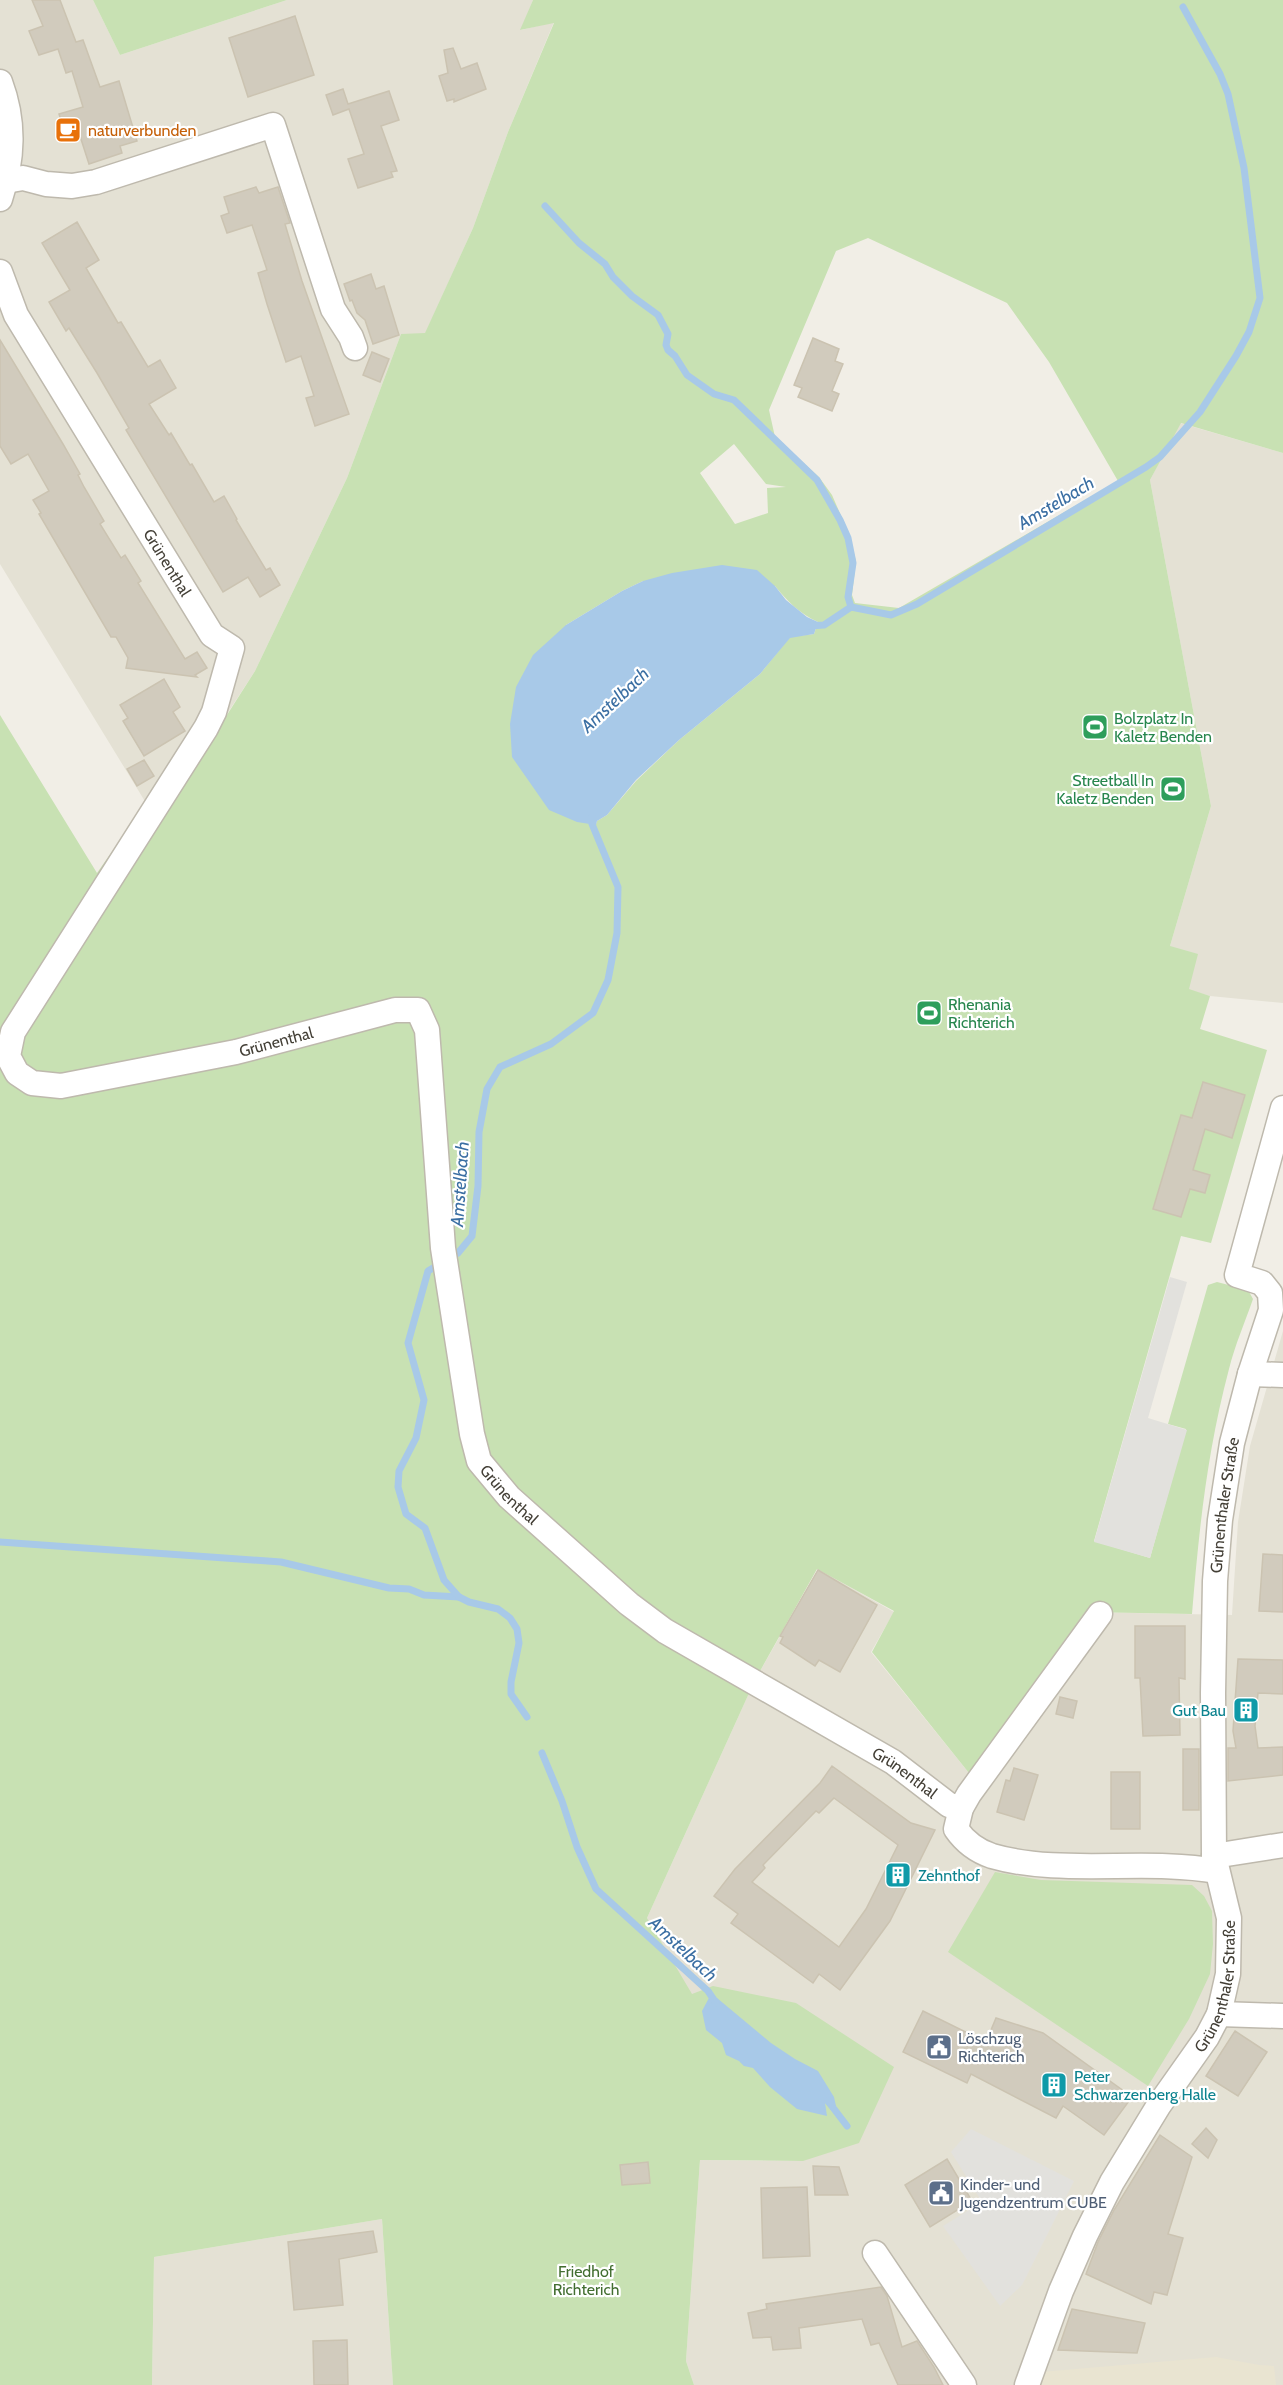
<svg xmlns="http://www.w3.org/2000/svg" width="1283" height="2385" viewBox="0 0 1283 2385" font-family="Cabin,sans-serif">
	<rect width="100%" height="100%" fill="#f1eee6"/>
	<g fill="#e4e1d4">
		<path d="M0 0H93L120 55 287 0H533L521 30 554 22 508 132 473 228 425 334H401L347 478 255 671 157 821 0 564Z"/>
		<path d="M1180 423 1283 453V1003L1210 996 1189 990 1170 946 1211 806 1150 480Z"/>
		<path d="M1283 1331V2385H694L686 2361 700 2160 802 2161 688 2023 647 1918 755 1680 818 1569 894 1612 871 1652 969 1773 1085 1612 1232 1615 1238 1522 1250 1446Z"/>
		<path d="M382 2219 393 2385H152L154 2257Z"/>
	</g>
	<path fill="#e9e4d1" d="M1216 2357 1259 2365 1274 2366 1276 2385H1037L1041 2372Z"/>
	<g fill="#c8e1b3" fill-rule="evenodd">
		<path d="M93 0H287L120 55Z"/>
		<path d="M533 0H1283V453L1181 423 1150 480 1211 806 1170 946 1198 954 1189 989 1210 996 1200 1029 1267 1050 1211 1243 1181 1236 1094 1541 1150 1558 1186 1429 1168 1424 1208 1285 1217 1282 1248 1290 1253 1299C1245 1322 1235 1345 1229 1369 1207 1452 1199 1529 1192 1614L1085 1612 969 1773 872 1652 894 1611 817 1569 755 1680 647 1918 692 1994 713 1986 796 2003 894 2067 859 2143 803 2161 700 2160 686 2361 694 2385H393L382 2219 154 2257 152 2385H0V715L97 873 146 803 195 765 255 671 347 478 401 334 425 333 473 228 508 132 554 23 520 30ZM868 238 1007 303 1049 362 1118 481 899 608 855 603 852 595 856 561 849 534 832 495 819 477 775 437 769 410 836 251ZM734 444 766 484 786 487 767 488 768 513 735 524 700 473ZM643 581 775 586C787 601 800 614 818 622L814 634 790 637 760 674 679 740 636 781 607 815 597 821 596 824 566 625 622 591Z"/>
		<path d="M995 1872 1041 1880 1192 1885 1204 1896 1212 1911 1213 1944 1210 1974 1189 2019 1148 2086 948 1952Z"/>
	</g>
	<g fill="#e2e1dd">
		<path d="M1170 1277 1187 1282 1148 1418 1187 1430 1150 1558 1094 1542Z"/>
		<path d="M971 2129 1074 2181 1022 2285 1000 2306 943 2226 982 2202 951 2152Z"/>
	</g>
	<g fill="#a8c9e8">
		<path d="M722 565 757 570 775 586 786 600 807 617 818 622 814 634 790 638 760 674 679 740 636 780 607 815 597 821 596 825 577 822 549 810 512 757 510 724 516 687 533 655 566 625 622 591 643 581 672 573Z"/>
		<path d="M710 1996 717 1998 771 2043 795 2059 818 2071 834 2097 836 2106 831 2110 825 2103 827 2116 797 2109 770 2087 753 2068 744 2066 739 2061 726 2055 722 2043 706 2030 702 2011Z"/>
	</g>
	<g fill="none" stroke-linecap="round" stroke-linejoin="round">
		<g stroke="#a8c9e8" stroke-width="7">
			<path d="M545 206 579 243 605 264 613 277 632 296 658 315 668 334 666 345 668 350 675 356 687 375 714 394 734 400 817 480 840 520 848 538 853 563 848 597 851 607"/>
			<path d="M810 626 824 625 851 607 891 615 917 604 1146 467 1160 457 1200 412 1236 356 1249 332 1260 298 1244 168 1228 94 1220 74 1183 7"/>
			<path d="M0 1542 281 1562 389 1588 409 1589 424 1595 459 1597"/>
			<path d="M527 1717 511 1694V1682L519 1643 517 1629 510 1618 498 1609 469 1602 459 1597 444 1580 425 1528 406 1514 398 1487 399 1471 416 1438 424 1400 408 1343 428 1271 458 1253 472 1236 478 1186 479 1132 487 1089 500 1067 551 1044 593 1013 608 980 617 933 618 887 592 824V817"/>
			<path d="M542 1753 562 1801 577 1847 596 1889 708 1991 716 2003"/>
			<path d="M828 2101 847 2126"/>
		</g>
	</g>
	<g fill="#d1cbbd" stroke="#cbc3b1" stroke-width="1.5" fill-rule="evenodd">
		<path d="M32 0H60L76 42 83 40 100 87 119 81 137 141 120 146 122 153 89 164 80 136 67 140 59 114 83 107 72 71 66 73 58 49 39 55 29 31 43 26Z"/>
		<path d="M295 16 314 75 248 97 229 38Z"/>
		<path d="M453 48 461 69 477 63 486 89 454 102V99L447 101 439 76 448 73 444 50Z"/>
		<path d="M343 89 348 104 389 91 399 120 381 126 397 171 391 172 393 177 358 188 348 159 364 154 349 109 333 115 326 95Z"/>
		<path d="M256 187 259 193 278 187 290 223 285 224 302 281 349 414 315 426 306 398 314 396 301 356 286 362 267 304 258 273 267 270 252 225 227 233 221 216 229 213 224 197Z"/>
		<path d="M77 222 99 260 86 268 118 323 121 322 148 367 160 360 176 388 149 404 169 435 171 433 190 465 192 464 214 502 224 496 237 519 236 520 266 570 270 568 280 585 260 597 248 577 223 592 126 430 129 428 97 373 69 328 66 331 49 302 70 290 42 243Z"/>
		<path d="M371 274 376 289 384 286 399 335 373 344 365 320 357 313 352 300 350 301 344 284Z"/>
		<path d="M813 338 839 349 835 361 843 364 832 391 839 394 832 411 798 397 802 388 794 385Z"/>
		<path d="M0 340 63 444 80 474 78 475 84 487 104 521 100 524 121 558 125 555 141 581 138 583 185 659 197 652 207 668 195 675 197 677 126 668 128 658 116 637H111L39 514 41 513 33 500 49 491 28 454 11 464 0 446Z"/>
		<path d="M372 352 389 359 380 382 363 375Z"/>
		<path d="M164 679 180 707 173 712 185 731 144 756 123 721 128 718 120 705Z"/>
		<path d="M144 760 154 776 137 786 127 769Z"/>
		<path d="M1203 1082 1245 1095 1232 1138 1205 1129 1193 1170 1210 1175 1205 1193 1190 1189 1181 1217 1153 1209 1181 1115 1192 1118Z"/>
		<path d="M1263 1554 1283 1555V1612L1259 1611Z"/>
		<path d="M818 1570 877 1605 840 1672 819 1660 815 1666 780 1643 783 1637 780 1636Z"/>
		<path d="M1135 1626H1185V1679L1179 1678 1180 1735 1143 1736 1140 1678H1135Z"/>
		<path d="M1238 1659 1283 1660V1694L1258 1693 1255 1726 1258 1748 1283 1747V1775L1228 1781V1748H1236L1233 1731Z"/>
		<path d="M1060 1697 1077 1701 1073 1718 1056 1714Z"/>
		<rect x="1183" y="1749" width="16" height="61"/>
		<path d="M832 1766 911 1823 935 1830 890 1921 840 1990 819 1974 813 1983 731 1923 738 1914 714 1896 735 1869 820 1783ZM834 1798 898 1845 866 1909 839 1947 752 1882 765 1868 763 1865 816 1811 819 1813Z"/>
		<path d="M1014 1768 1038 1775 1024 1820 997 1812 1006 1780 1010 1781Z"/>
		<rect x="1111" y="1772" width="29" height="57"/>
		<path d="M923 2011 986 2042 996 2018 1043 2033 1132 2097 1104 2135 1063 2106 1056 2118 971 2074 967 2083 903 2052Z"/>
		<path d="M1235 2031 1267 2052 1238 2096 1206 2076Z"/>
		<path d="M1206 2128 1217 2140 1208 2158 1192 2144Z"/>
		<path d="M1160 2135 1192 2157 1168 2234 1183 2238 1167 2295 1154 2292 1151 2304 1086 2274 1098 2242 1114 2210Z"/>
		<path d="M947 2159 972 2201 930 2227 905 2185Z"/>
		<path d="M648 2162 650 2183 622 2185 620 2165Z"/>
		<path d="M813 2166 839 2167 848 2195H815Z"/>
		<path d="M807 2187 810 2256 763 2258 761 2188Z"/>
		<path d="M373 2231 377 2252 339 2259 343 2305 294 2310 288 2242Z"/>
		<path d="M881 2287 887 2296 902 2347 917 2341 934 2367 943 2385H898L879 2343 871 2345 862 2319 799 2328 801 2348 773 2350 771 2337 753 2338 748 2313 767 2309 766 2304Z"/>
		<path d="M1072 2309 1145 2323 1137 2353 1058 2350Z"/>
		<path d="M347 2340 348 2385H314L313 2341Z"/>
	</g>
	<g fill="none" stroke-linecap="round" stroke-linejoin="round">
		<defs>
			<g id="street">
				<path d="M0 82C15 122 13 159 0 199"/>
				<path d="M0 182 23 178 46 184 72 186 96 182 273 125 333 309 351 337 355 348"/>
				<path id="s1" d="M0 272 16 315 212 635 232 648 214 712 206 728 13 1032 8 1056 17 1073 32 1083 61 1086 236 1052 395 1010H418L427 1030 443 1248 472 1434 479 1461 509 1497 629 1604 665 1631 893 1762 949 1805 961 1808"/>
				<path d="M1250 1374 1283 1375"/>
				<path d="M1100 1614 969 1794 961 1808 956 1829C965 1842 977 1851 992 1856 1061 1876 1145 1858 1217 1871"/>
				<path d="M1214 1856 1283 1845"/>
				<path d="M1219 2014 1283 2016"/>
				<path d="M875 2253 964 2385"/>
				<path id="s2" d="M1027 2385 1061 2291 1085 2236 1112 2182 1159 2105 1207 2037 1219 2014 1228 1974 1229 1918 1214 1856 1213 1693 1215 1581 1220 1520 1232 1443 1250 1374 1271 1310 1270 1293 1262 1283 1237 1275 1283 1108"/>
			</g>
		</defs>
		<use href="#street" stroke="#beb9ad" stroke-width="27"/>
		<use href="#street" stroke="#fff" stroke-width="24"/>
	</g>
	<defs>
		<symbol id="cafe-square" viewBox="-11 -11 22 22"><rect x="-9" y="-9" width="18" height="18" rx="4" fill="#e8710a" stroke="#fff"/><path d="M-5.5-4.5H6V0H3Q3 3.5 0 3.5H-2.5Q-5.5 3.5-5.5 0ZM3-3.2v2h1.7v-2ZM-6 4.5H4V6H-6Z" fill="#fff"/></symbol>
		<symbol id="stadium-square" viewBox="-11 -11 22 22"><rect x="-9" y="-9" width="18" height="18" rx="4" fill="#2e9e5b" stroke="#fff"/><path d="M0-5a6.5 5 0 1 0 0 10a6.5 5 0 1 0 0-10ZM-3.5-1.8h7v3.6h-7Z" fill="#fff"/></symbol>
		<symbol id="building-square" viewBox="-11 -11 22 22"><rect x="-9" y="-9" width="18" height="18" rx="4" fill="#0f9aa8" stroke="#fff"/><path d="M-4-6H4V6H1V3H-1V6H-4ZM-2.5-4.3h1.7v1.8h-1.7ZM.8-4.3h1.7v1.8H.8ZM-2.5-1h1.7V.8h-1.7ZM.8-1h1.7V.8H.8Z" fill="#fff"/></symbol>
		<symbol id="civic-square" viewBox="-11 -11 22 22"><rect x="-9" y="-9" width="18" height="18" rx="4" fill="#5c6f8a" stroke="#fff"/><path d="M-.6-6.5H3V-4.5H.6V-3L4-1V1h2V6H-6V1h2V-1L-.6-3ZM-1.2 2.5V6h2.4V2.5Z" fill="#fff"/></symbol>
	</defs>
	<g fill-rule="evenodd">
		<use href="#cafe-square" x="53" y="115" width="30" height="30"/>
		<use href="#stadium-square" x="1080" y="712" width="30" height="30"/>
		<use href="#stadium-square" x="1158" y="774" width="30" height="30"/>
		<use href="#stadium-square" x="914" y="998" width="30" height="30"/>
		<use href="#building-square" x="1231" y="1695" width="30" height="30"/>
		<use href="#building-square" x="883" y="1860" width="30" height="30"/>
		<use href="#civic-square" x="924" y="2032" width="30" height="30"/>
		<use href="#building-square" x="1039" y="2070" width="30" height="30"/>
		<use href="#civic-square" x="926" y="2178" width="30" height="30"/>
	</g>
	<g text-anchor="middle" dominant-baseline="central" stroke-width="4.5" stroke-linejoin="round" paint-order="stroke">
		<g font-size="16" fill="#c56008" stroke="#fff" text-anchor="start">
			<text x="88" y="130">naturverbunden</text>
		</g>
		<g font-size="16" fill="#433f36" stroke="#fff">
			<text stroke="none"><textPath href="#s1" startOffset="336">Grünenthal</textPath></text>
			<text stroke="none"><textPath href="#s1" startOffset="1200">Grünenthal</textPath></text>
			<text stroke="none"><textPath href="#s1" startOffset="1848">Grünenthal</textPath></text>
			<text stroke="none"><textPath href="#s2" startOffset="932">Grünenthaler Straße</textPath></text>
			<text stroke="none"><textPath href="#s1" startOffset="2334">Grünenthal</textPath></text>
			<text stroke="none"><textPath href="#s2" startOffset="446">Grünenthaler Straße</textPath></text>
		</g>
		<g font-size="16" fill="#27864d" stroke="#fff" text-anchor="start">
			<text x="1114" y="718">Bolzplatz In<tspan x="1114" dy="18">Kaletz Benden</tspan></text>
			<text x="1154" y="780" text-anchor="end">Streetball In<tspan x="1154" dy="18">Kaletz Benden</tspan></text>
			<text x="948" y="1004">Rhenania<tspan x="948" dy="18">Richterich</tspan></text>
		</g>
		<g font-size="16" fill="#0d838f" stroke="#fff" text-anchor="start">
			<text x="1226" y="1710" text-anchor="end">Gut Bau</text>
			<text x="918" y="1875">Zehnthof</text>
			<text x="1074" y="2076">Peter<tspan x="1074" dy="18">Schwarzenberg Halle</tspan></text>
		</g>
		<g font-size="16" fill="#4e5e75" stroke="#fff" text-anchor="start">
			<text x="958" y="2038">Löschzug<tspan x="958" dy="18">Richterich</tspan></text>
			<text x="960" y="2184">Kinder- und<tspan x="960" dy="18">Jugendzentrum CUBE</tspan></text>
		</g>
		<g font-size="16" fill="#426e30" stroke="#fff">
			<text x="586" y="2271">Friedhof<tspan x="586" dy="18">Richterich</tspan></text>
		</g>
		<g font-size="18" font-style="italic" fill="#3b6fa3" stroke="#fff">
			<text transform="translate(1056 503) rotate(-31)">Amstelbach</text>
			<text transform="translate(615 700) rotate(-43)">Amstelbach</text>
			<text transform="translate(460 1184) rotate(-86)">Amstelbach</text>
			<text transform="translate(683 1949) rotate(43)">Amstelbach</text>
		</g>
	</g>
</svg>
